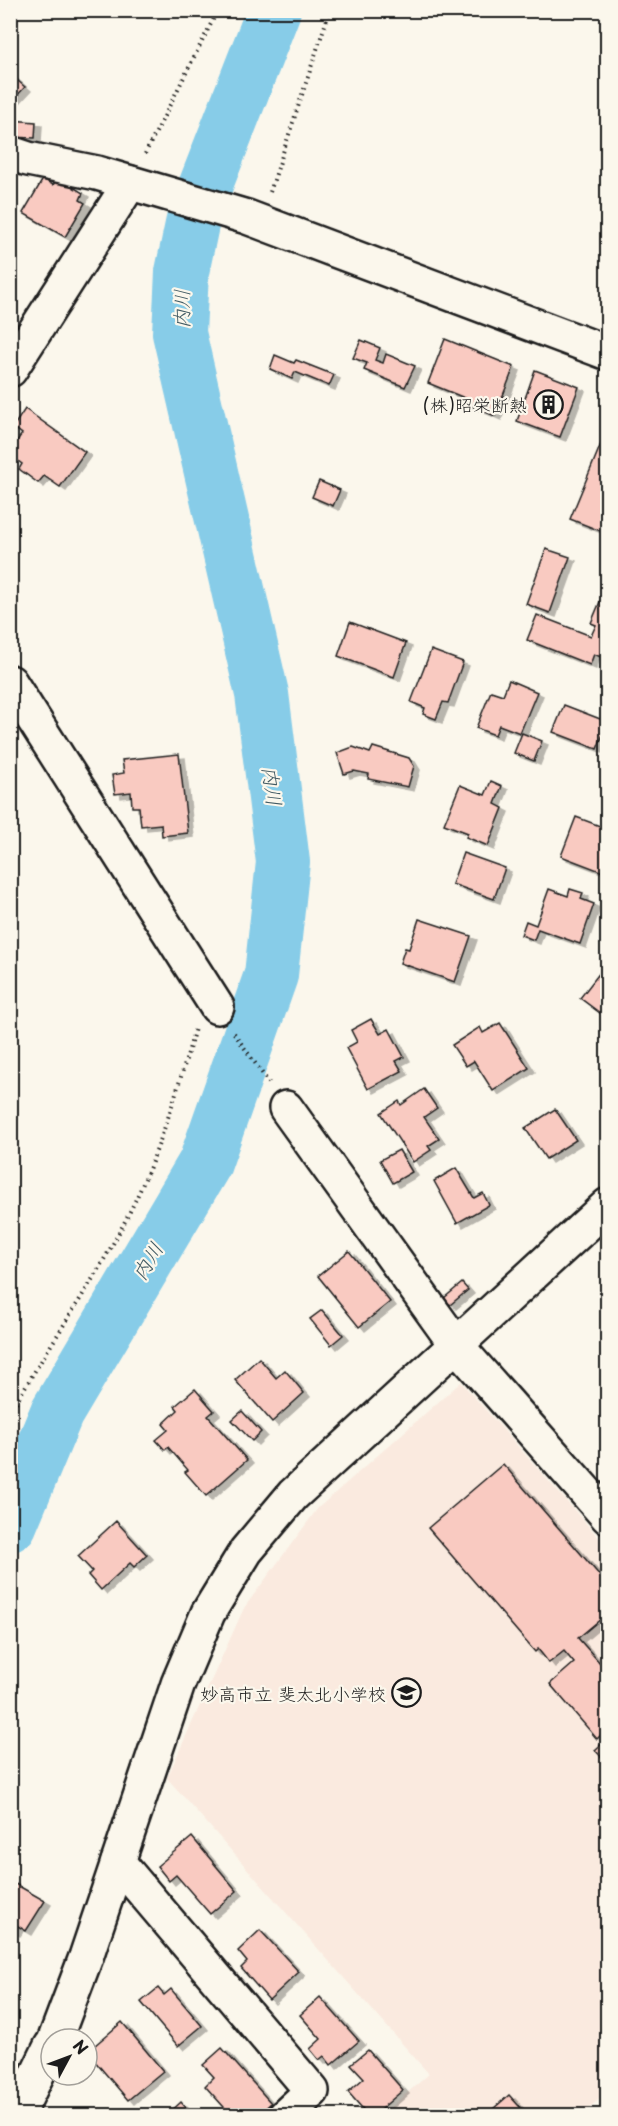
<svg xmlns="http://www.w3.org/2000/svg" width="618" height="2126" viewBox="0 0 618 2126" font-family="'Playpen Sans','Klee One',sans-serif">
	<defs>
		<filter id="shadow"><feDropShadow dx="6" dy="4" stdDeviation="0" flood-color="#0004"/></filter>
	</defs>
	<rect width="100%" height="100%" fill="#fbf7ec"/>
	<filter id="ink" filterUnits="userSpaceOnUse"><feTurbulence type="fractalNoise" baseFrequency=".0167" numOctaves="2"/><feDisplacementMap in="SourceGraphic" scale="12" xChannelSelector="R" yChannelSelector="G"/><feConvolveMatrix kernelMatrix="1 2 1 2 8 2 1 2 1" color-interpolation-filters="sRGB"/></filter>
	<g filter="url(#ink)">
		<path fill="#faeadf" d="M461 1382 607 1547V2093L580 2115H382L429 2074 167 1778 244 1608 318 1508Z"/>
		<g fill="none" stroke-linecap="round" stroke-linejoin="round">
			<path stroke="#87cce8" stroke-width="54" d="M10 1525 57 1412 205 1163 271 975 283 862 262 694 179 333 182 272 194 215 274 10"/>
		</g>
		<g fill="#f9cac1" stroke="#1c1c1c" stroke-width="1.5" filter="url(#shadow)">
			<path d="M10 74 25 87 10 103Z"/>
			<path d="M10 120 36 122 35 138 10 137Z"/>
			<path d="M58 178 83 193 80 200 85 203 65 237 23 213 43 179 53 185Z"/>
			<path d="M445 339 514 367 495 416 465 403 467 399 428 383Z"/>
			<path d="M361 340 380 348 375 360 383 363 386 354 415 366 405 387 364 370 367 363 353 358Z"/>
			<path d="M275 355 294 363 296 360 334 375 329 386 295 372 292 379 270 369Z"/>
			<path d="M535 370 579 387 560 437 517 421Z"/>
			<path d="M25 409 85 452 60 487 44 476 38 483 19 469 22 464 10 455V450L22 434 13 427Z"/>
			<path d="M608 427V534L570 519Z"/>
			<path d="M319 481 340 490 333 506 312 497Z"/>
			<path d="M546 549 570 557 550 613 526 604Z"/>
			<path d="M602 597 608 599V660L594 654 590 665 527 640 537 615 591 636 596 625 591 623Z"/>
			<path d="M350 622 406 643 394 677 338 656Z"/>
			<path d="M431 650 463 662 448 703 443 702 436 719 423 714 425 708 411 702Z"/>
			<path d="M509 680 537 692 520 733 499 725 495 735 476 728 491 691 503 695Z"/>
			<path d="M564 705 608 722 597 749 553 732Z"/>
			<path d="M522 733 542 741 534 761 514 753Z"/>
			<path d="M353 747 370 753 373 747 409 758 414 766 408 787 368 779 369 774 354 771 344 774 337 753Z"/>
			<path d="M179 754 188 833 162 836 161 824 141 826 139 807H132L131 792 115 794 112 775 124 773 122 760Z"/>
			<path d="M491 781 502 786 495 804 503 808 488 846 466 837 468 833 444 824 460 785 485 795Z"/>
			<path d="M576 817 608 829V874L561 856Z"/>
			<path d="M463 853 505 868 494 899 452 884Z"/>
			<path d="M549 889 568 896 570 889 583 893 581 899 594 904 580 944 538 929 534 940 521 935 526 921 536 925Z"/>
			<path d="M419 919 471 936 455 982 400 963 405 948 409 949Z"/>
			<path d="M608 962V1019L580 998Z"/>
			<path d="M371 1019 380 1034 389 1029 404 1057 396 1061 402 1071 368 1089 346 1048 357 1042 351 1030Z"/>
			<path d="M500 1023 529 1068 493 1091 474 1061 466 1066 452 1045 480 1027 483 1033Z"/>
			<path d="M424 1089 437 1108 424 1117 439 1139 428 1146 431 1150 413 1162 381 1113 399 1101 401 1105Z"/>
			<path d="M555 1109 576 1140 546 1159 525 1128Z"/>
			<path d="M399 1150 412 1172 393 1183 380 1160Z"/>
			<path d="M456 1168 474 1198 483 1193 489 1205 457 1223 434 1181Z"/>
			<path d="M349 1251 390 1302 359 1327 318 1276Z"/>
			<path d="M462 1283 468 1290 450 1305 444 1298Z"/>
			<path d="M322 1310 343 1335 331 1345 310 1319Z"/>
			<path d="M259 1358 276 1378 285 1370 304 1393 272 1422 235 1380Z"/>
			<path d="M195 1389 214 1411 208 1416 247 1460 206 1496 185 1472 188 1470 168 1447 165 1450 156 1440 168 1430 163 1424 178 1410 175 1406Z"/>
			<path d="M242 1411 261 1432 252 1441 232 1420Z"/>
			<path d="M503 1464 608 1585 606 1594 608 1613 578 1638 608 1672V1764L595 1750 606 1740 601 1735 597 1739 550 1684 574 1663 564 1651 549 1663 538 1649 535 1652 428 1528Z"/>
			<path d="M116 1521 147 1555 134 1567 130 1563 101 1590 88 1575 92 1571 78 1556Z"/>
			<path d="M192 1837 237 1891 210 1914 176 1875 169 1881 157 1866Z"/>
			<path d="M10 1881 45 1901 26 1931 18 1926 14 1932 10 1930Z"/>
			<path d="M260 1930 299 1972 269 2000 241 1968 247 1962 238 1951Z"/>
			<path d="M158 1988 164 1995 171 1989 202 2026 178 2046 141 2002Z"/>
			<path d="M320 1997 359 2041 331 2065 324 2056 319 2060 310 2049 321 2039 300 2015Z"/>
			<path d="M122 2022 163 2071 128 2100 87 2052Z"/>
			<path d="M222 2048 271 2103 257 2116H232L205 2086 214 2077 203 2065Z"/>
			<path d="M368 2050 403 2090 373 2116H369L348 2092 364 2078 351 2064Z"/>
			<path d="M509 2095 528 2116H485Z"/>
			<path d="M181 2102 193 2116H166Z"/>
		</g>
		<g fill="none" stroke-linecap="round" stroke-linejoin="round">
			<defs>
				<g id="minor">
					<path d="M10 153 28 159 97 173 247 217 608 353"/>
					<path d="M10 370 130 183"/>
					<path d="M10 682 217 1007"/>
					<path d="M286 1108 457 1346 608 1517"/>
					<path d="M118 1862 312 2091 285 2116"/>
				</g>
				<g id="tertiary">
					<path d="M55 2039 86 1957 178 1684 208 1613 246 1551 293 1495 608 1205"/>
					<path d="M17 2116 51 2046"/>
				</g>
			</defs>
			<use href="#minor" stroke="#1c1c1c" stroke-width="38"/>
			<use href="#tertiary" stroke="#1c1c1c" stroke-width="38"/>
			<g stroke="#1c1c1c" stroke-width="4" stroke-dasharray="1.5 4.5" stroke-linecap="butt">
				<path d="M145 154 218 10"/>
				<path d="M270 192 330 10"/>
				<path d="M234 1033 269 1083"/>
				<path d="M10 1413C53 1337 106 1267 141 1188 164 1136 180 1082 195 1028"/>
			</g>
			<use href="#minor" stroke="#fbf7ec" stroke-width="33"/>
			<use href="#tertiary" stroke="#fbf7ec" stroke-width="33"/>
		</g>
	</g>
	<defs>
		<symbol id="building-ring" viewBox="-11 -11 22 22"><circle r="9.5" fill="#fbf7ec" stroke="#1c1c1c" stroke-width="1.5"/><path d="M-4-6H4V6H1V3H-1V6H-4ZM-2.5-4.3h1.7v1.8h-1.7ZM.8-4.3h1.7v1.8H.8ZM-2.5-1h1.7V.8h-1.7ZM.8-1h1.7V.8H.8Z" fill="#1c1c1c"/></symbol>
		<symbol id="school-ring" viewBox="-11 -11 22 22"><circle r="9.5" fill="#fbf7ec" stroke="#1c1c1c" stroke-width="1.5"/><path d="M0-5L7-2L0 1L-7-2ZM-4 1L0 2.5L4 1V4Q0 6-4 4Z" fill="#1c1c1c"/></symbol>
	</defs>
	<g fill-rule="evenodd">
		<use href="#building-ring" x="532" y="388" width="33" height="33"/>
		<use href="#school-ring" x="390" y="1676" width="33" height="33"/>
	</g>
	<g text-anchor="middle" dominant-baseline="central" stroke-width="4.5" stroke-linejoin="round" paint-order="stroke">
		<g font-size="18" fill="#1c1c1c" stroke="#fbf7ec" text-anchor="end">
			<text x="527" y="404">(株)昭栄断熱</text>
			<text x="386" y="1693">妙高市立 斐太北小学校</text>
		</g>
		<g font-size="20" font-style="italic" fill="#415a63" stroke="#fbf7ec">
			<text transform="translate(181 309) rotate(-90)">内川</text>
			<text transform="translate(273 786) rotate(83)">内川</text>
			<text transform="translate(147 1261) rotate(-59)">内川</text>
		</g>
	</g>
	<rect width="618" height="2126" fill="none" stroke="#fbf7ec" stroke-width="36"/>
	<rect x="18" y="18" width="582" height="2090" fill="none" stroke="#1c1c1c" stroke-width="2" filter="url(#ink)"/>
	<g transform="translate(69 2057) rotate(49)"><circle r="28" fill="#fbf7ec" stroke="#a29f99" stroke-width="1.5"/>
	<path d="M0-4.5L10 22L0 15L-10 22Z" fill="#1c1c1c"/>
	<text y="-9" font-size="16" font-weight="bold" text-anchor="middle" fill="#1c1c1c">N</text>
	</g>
</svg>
